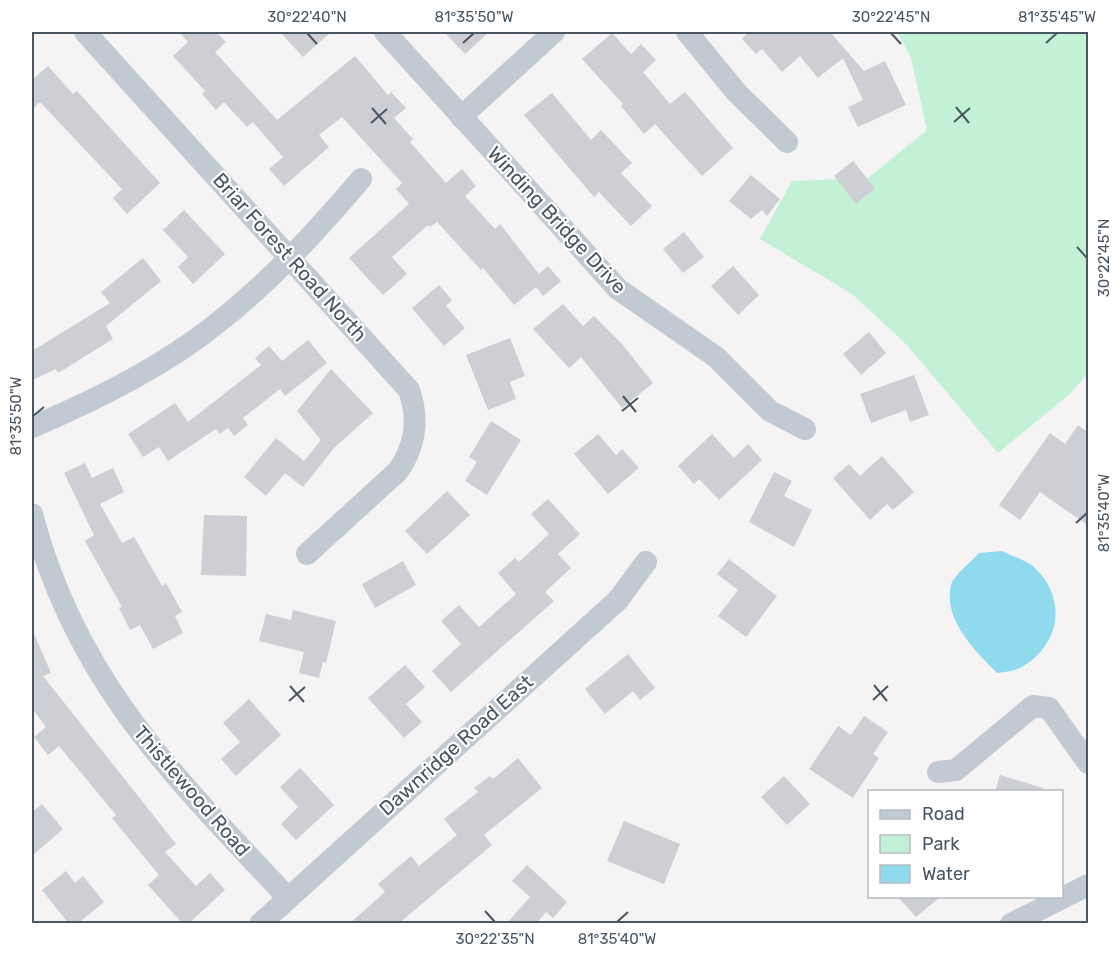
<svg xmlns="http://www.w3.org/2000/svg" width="1120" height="955" viewBox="0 0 1120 955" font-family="Rubik,sans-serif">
	<rect width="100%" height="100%" fill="#f5f3f3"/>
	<path fill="#c3f1d5" d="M897 32H1088V373L1071 393 998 453 906 344 852 294 760 239 792 181 868 178 927 130 911 58Z"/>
	<path fill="#90daee" d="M1002 551C1011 556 1027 560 1035 568 1068 600 1060 646 1020 668 1014 671 1004 672 997 673 975 651 943 620 951 585 954 575 971 562 979 553Z"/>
	<g fill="#cdcfd5">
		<path d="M179 32H216L226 42 215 52 277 120 355 56 388 95 391 92 406 108 394 118 413 139 410 142 446 183 462 169 476 186 465 196 495 229 500 224 539 274 548 266 561 281 543 296 536 287 514 305 483 268 481 270 437 222 430 227 428 225 392 257 407 274 383 295 349 258 409 204 396 189 402 183 342 117 319 135 329 147 284 186 269 169 283 157 253 122 247 127 224 102 216 110 202 94 205 91 173 56 188 42Z"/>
		<path d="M280 32H331L303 57Z"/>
		<path d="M444 32H489L465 54Z"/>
		<path d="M748 32H830L864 71 885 61 906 105 858 127 848 107 863 100 843 58 818 78 800 56 782 72 762 49 756 54 742 39Z"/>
		<path d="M612 33 631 54 641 44 656 60 643 72 670 104 685 92 733 148 702 176 655 124 644 134 621 106 623 104 582 59Z"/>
		<path d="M48 66 73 94 77 91 160 183 127 214 113 198 122 189 40 102 32 110V80Z"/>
		<path d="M552 93 591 140 601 130 632 163 621 173 652 206 631 226 599 192 594 197 524 115Z"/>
		<path d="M853 161 875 188 856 204 834 176Z"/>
		<path d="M751 175 780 199 767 216 762 210 751 219 729 201Z"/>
		<path d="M184 210 225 254 193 284 178 267 188 257 163 230Z"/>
		<path d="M684 232 704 257 683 273 663 249Z"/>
		<path d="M143 258 161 281 106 326 113 339 58 373 56 369 32 380V351L110 303 101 292Z"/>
		<path d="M733 266 759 295 738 315 711 286Z"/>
		<path d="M439 285 452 300 446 306 465 328 444 346 412 308Z"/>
		<path d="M563 304 583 326 594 316 622 344 653 383 622 408 581 357 569 368 533 329Z"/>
		<path d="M869 332 886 353 861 375 843 354Z"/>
		<path d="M510 338 525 376 510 382 516 399 488 410 466 355Z"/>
		<path d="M308 340 327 363 285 396 280 389 243 418 248 425 234 436 228 428 220 434 216 429 168 461 159 447 143 457 128 434 175 403 188 422 261 365 255 358 269 346 282 361Z"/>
		<path d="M331 369 373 413 335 447 303 487 285 473 266 496 244 477 276 438 304 461 321 440 297 411Z"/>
		<path d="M914 375 929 415 910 422 906 410 871 423 860 394Z"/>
		<path d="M491 421 521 440 487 495 465 481 477 462 469 457Z"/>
		<path d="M1078 425 1089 433V526L1040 492 1020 520 999 505 1050 433 1065 444Z"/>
		<path d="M598 434 616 455 622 449 639 468 608 494 574 454Z"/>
		<path d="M712 434 734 458 748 444 762 460 719 500 699 479 694 484 678 466Z"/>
		<path d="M882 456 914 492 893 510 887 504 870 520 833 478 849 464 860 476Z"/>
		<path d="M85 463 92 478 113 468 124 492 100 504 122 543 134 537 162 586 166 583 182 612 175 616 183 633 153 649 140 625 130 630 119 608 122 607 85 541 94 535 64 473Z"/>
		<path d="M774 472 792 481 784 496 812 510 794 547 749 522Z"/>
		<path d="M447 491 470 515 427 554 405 531Z"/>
		<path d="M548 499 580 534 558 554 571 568 545 592 554 601 451 692 432 671 461 644 441 621 459 605 479 627 516 594 498 573 515 558 519 562 549 534 531 514Z"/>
		<path d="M204 515 247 516 246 576 201 575Z"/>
		<path d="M729 559 777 596 746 637 718 616 738 590 717 574Z"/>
		<path d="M403 561 416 585 375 608 362 584Z"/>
		<path d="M293 610 336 621 326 663 323 662 319 678 299 673 304 652 259 641 266 614 291 620Z"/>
		<path d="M32 629 51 673 43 676 176 844 165 852 196 886 210 873 225 890 188 924H183L148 885 159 875 112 818 116 815 59 746 48 755 34 737 46 727 32 708Z"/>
		<path d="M628 654 655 688 640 700 633 691 605 714 585 689Z"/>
		<path d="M405 665 425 687 406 704 422 722 404 738 368 698Z"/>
		<path d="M249 699 281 735 236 776 221 759 240 742 223 723Z"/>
		<path d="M864 716 888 732 873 754 879 758 853 798 809 769 838 726 851 735Z"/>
		<path d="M518 758 542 788 484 835 492 845 398 924H349L385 892 378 884 411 856 419 866 457 835 444 819 478 792 474 788 490 776 493 779Z"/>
		<path d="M300 768 334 805 296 840 281 824 298 807 280 787Z"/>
		<path d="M1000 775 1043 788 1042 792H995Z"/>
		<path d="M784 776 810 804 787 825 761 797Z"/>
		<path d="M42 804 63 829 32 856V812Z"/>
		<path d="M624 821 680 844 664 884 607 861Z"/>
		<path d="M527 865 567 902 553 918 546 912 536 924H506L530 897 512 881Z"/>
		<path d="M66 871 75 883 83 876 104 902 77 924H69L42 890Z"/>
		<path d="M898 897H940L916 917Z"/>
	</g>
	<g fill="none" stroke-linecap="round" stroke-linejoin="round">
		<g stroke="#c1cad2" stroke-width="22">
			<path d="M85 32 409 390C419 419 416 445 398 471L307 554"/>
			<path d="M385 32 618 289 716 357 770 411 805 429"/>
			<path d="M687 32 737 93 787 142"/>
			<path d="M461 117 554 32"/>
			<path d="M32 427C96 400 161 368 215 325 270 282 316 232 361 179"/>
			<path d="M32 514C76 682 174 776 288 898"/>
			<path d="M938 772 956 770 1033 706 1049 708 1088 763"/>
			<path d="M260 924 618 600 646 562"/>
			<path d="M1011 924 1088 885"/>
		</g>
	</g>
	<path fill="none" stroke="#4a5661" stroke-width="2" d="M307 33 317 44M891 33 901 44M463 43 474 33M1046 43 1057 33M956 107 969 123M372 108 386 124M954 122 970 108M371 123 387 109M1077 247 1087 258M623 396 636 412M622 411 638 398M33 416 44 407M1076 523 1087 513M874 685 887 701M290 686 304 702M873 700 888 686M289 701 305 687M485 911 495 922M617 922 628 912"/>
	<g text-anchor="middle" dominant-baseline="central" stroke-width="4.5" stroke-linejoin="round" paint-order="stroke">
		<g font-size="20" fill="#4a5661" stroke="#fff">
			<text transform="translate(557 220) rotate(47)">Winding Bridge Drive</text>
			<text transform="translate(290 257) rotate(48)">Briar Forest Road North</text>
			<text transform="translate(456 745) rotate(-42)">Dawnridge Road East</text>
			<text transform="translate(192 791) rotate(49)">Thistlewood Road</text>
		</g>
	</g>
	<rect width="1120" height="955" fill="none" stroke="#ffffff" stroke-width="66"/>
	<rect x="868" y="790" width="195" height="108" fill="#ffffff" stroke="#b7bbc0" stroke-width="1.5"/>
	<rect x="880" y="810" width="30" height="9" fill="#c1cad2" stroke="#b7bbc0" stroke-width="1.5"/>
	<text x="922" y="820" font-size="18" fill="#4a5661">Road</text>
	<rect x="880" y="835" width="30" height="18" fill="#c3f1d5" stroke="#b7bbc0" stroke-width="1.5"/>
	<text x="922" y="850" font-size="18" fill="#4a5661">Park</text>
	<rect x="880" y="865" width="30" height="18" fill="#90daee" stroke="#b7bbc0" stroke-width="1.5"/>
	<text x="922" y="880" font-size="18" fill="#4a5661">Water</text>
	<rect x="33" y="33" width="1054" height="889" fill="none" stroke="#4a5661" stroke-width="2"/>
	<g font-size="15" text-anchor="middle" fill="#4a5661">
		<text x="307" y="22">30°22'40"N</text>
		<text x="474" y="22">81°35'50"W</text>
		<text x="891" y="22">30°22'45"N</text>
		<text x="1057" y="22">81°35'45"W</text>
		<text transform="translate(1104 258) rotate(-90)" y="5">30°22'45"N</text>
		<text transform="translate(16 416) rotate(-90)" y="5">81°35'50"W</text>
		<text transform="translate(1104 513) rotate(-90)" y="5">81°35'40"W</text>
		<text x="495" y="944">30°22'35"N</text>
		<text x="617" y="944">81°35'40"W</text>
	</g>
</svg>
